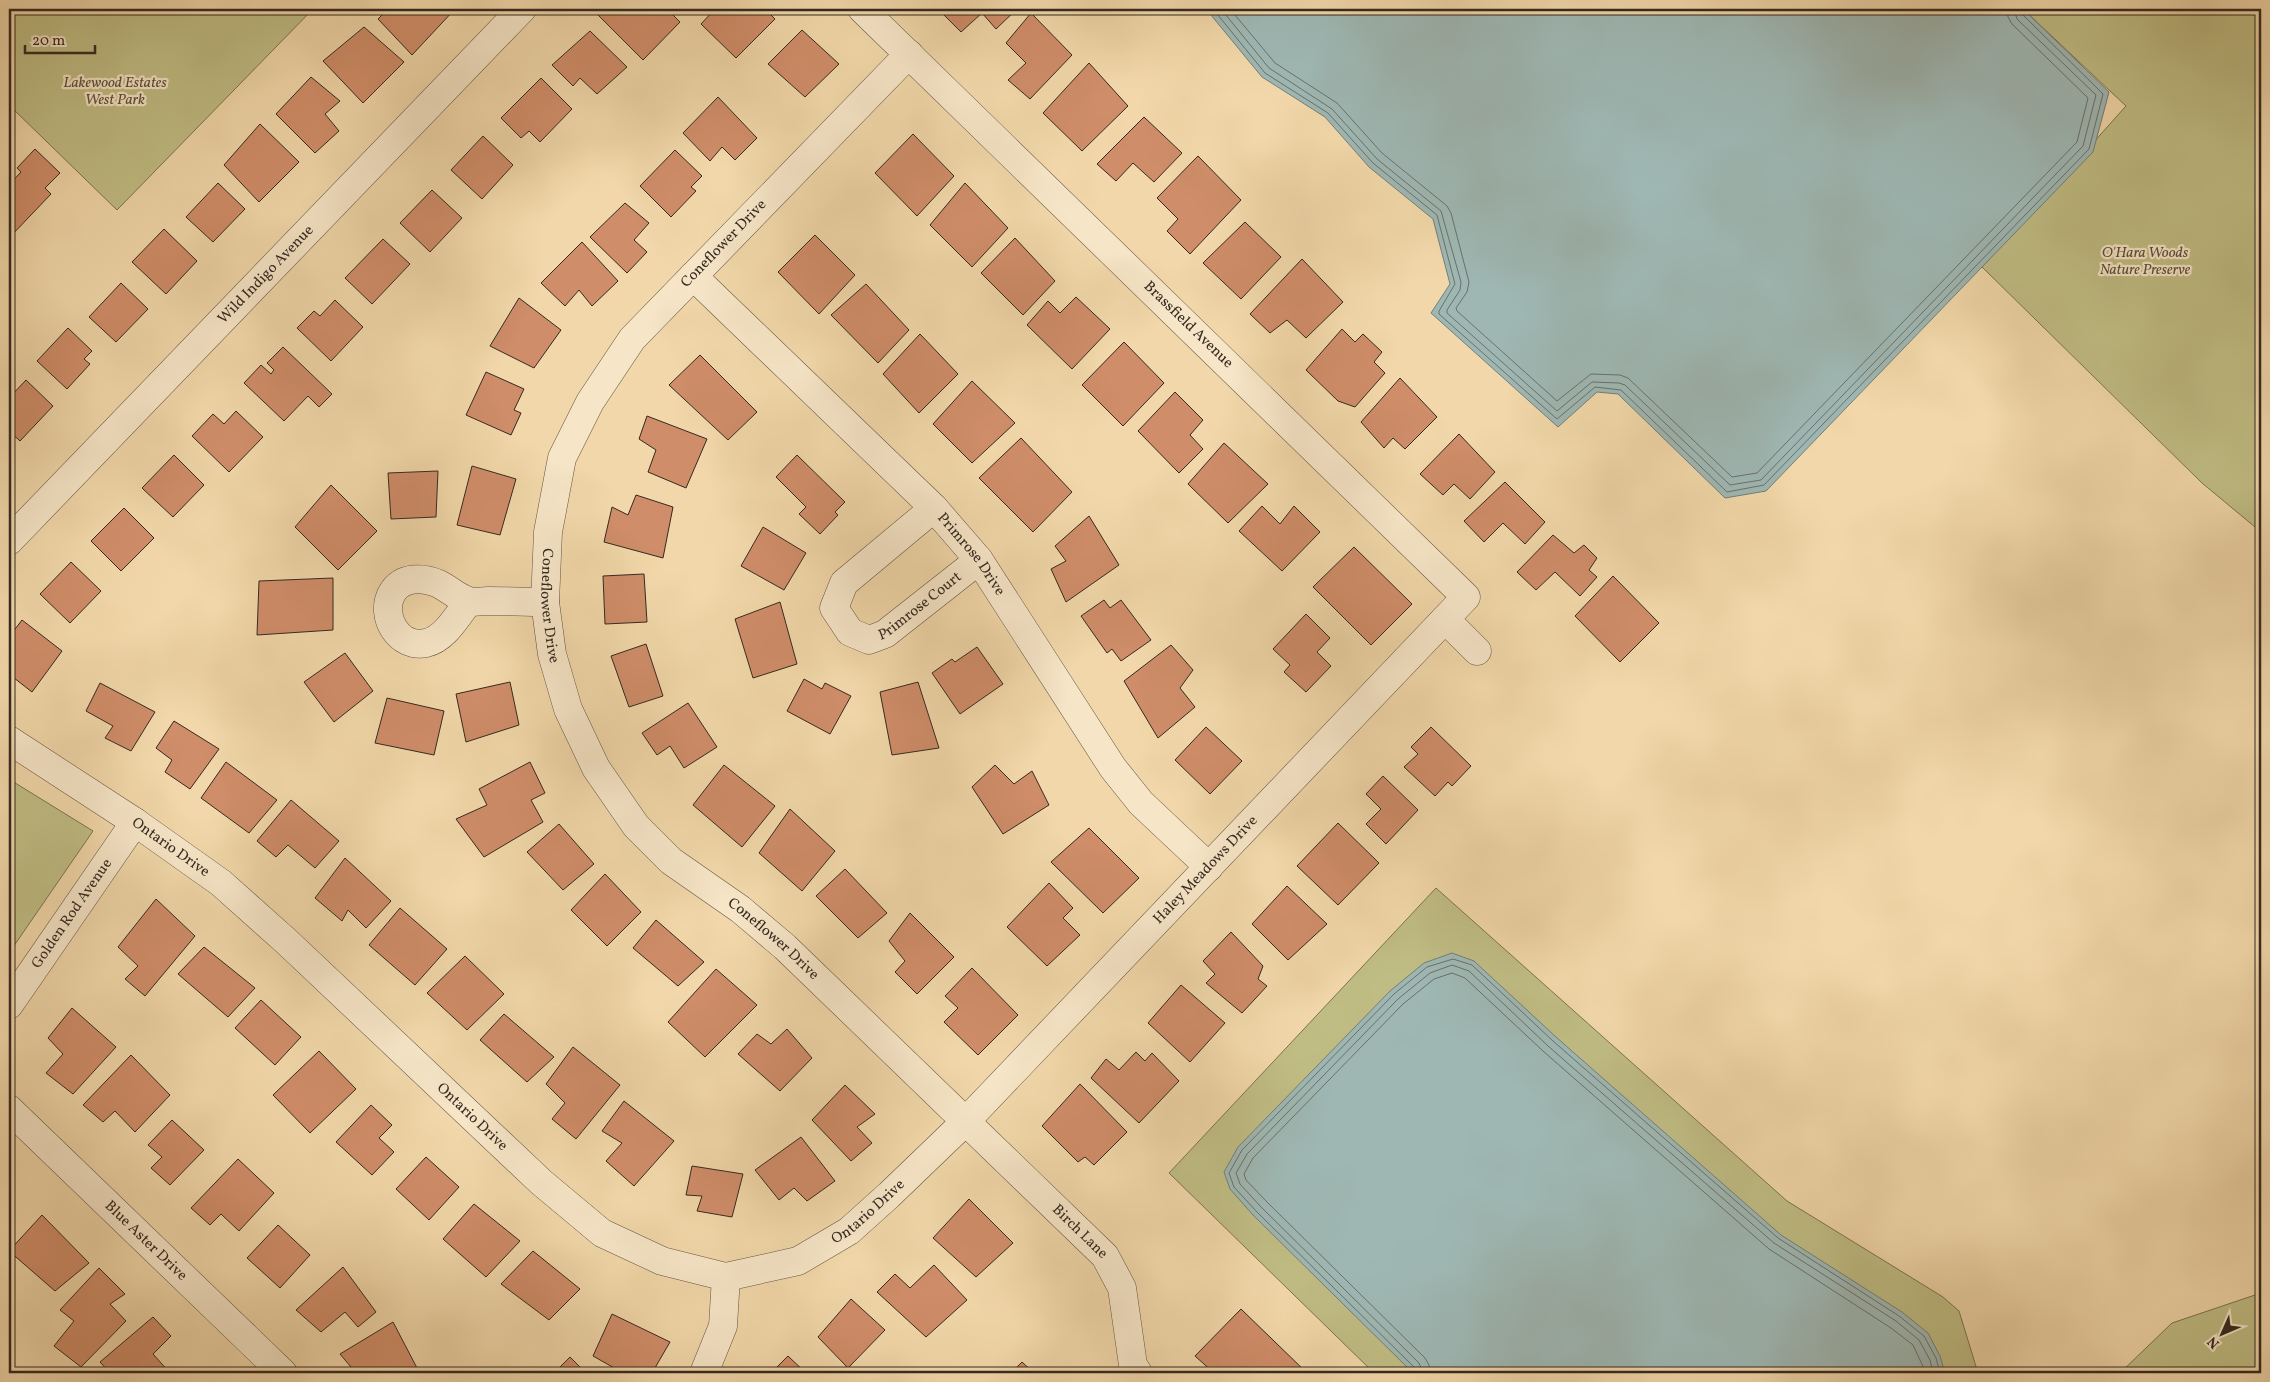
<svg xmlns="http://www.w3.org/2000/svg" width="2270" height="1382" viewBox="0 0 2270 1382" font-family="Vollkorn,serif">
	<rect width="100%" height="100%" fill="#f1d7a9"/>
	<filter id="stains"><feTurbulence type="fractalNoise" baseFrequency=".004" numOctaves="4"/><feColorMatrix values="0 0 0 0 .2 0 0 0 0 .09 0 0 0 0 .02 0 0 0 .5 -.17"/></filter>
	<radialGradient id="worn" r=".72"><stop offset=".6" stop-color="#630" stop-opacity="0"/><stop offset="1" stop-color="#630" stop-opacity=".3"/></radialGradient>
	<g fill="#c0bd84" stroke="#7a7352">
		<path d="M9 9H313L117 210 9 105Z"/>
		<path d="M2023 9H2261V532L2202 483 1982 267 2126 106Z"/>
		<path d="M12 781 93 831 9 953V786Z"/>
		<path d="M1436 888 1787 1201 1943 1297 1959 1311 1978 1373H1374L1169 1173Z"/>
		<path d="M2261 1293V1373H2120L2172 1323Z"/>
	</g>
	<g fill="#9eb7b3" stroke="#747e79">
		<path d="M1206 9H2023L2109 92 2093 152 1766 491 1725 498 1618 394 1597 392 1558 427 1431 313 1450 284 1433 219 1369 167 1325 117 1262 77Z"/>
		<path d="M1452 953 1474 961 1556 1037 1781 1235 1902 1312 1928 1333 1940 1356 1945 1373H1413L1253 1215 1230 1189 1224 1172 1238 1147 1390 991 1424 963Z"/>
	</g>
	<g fill="none" stroke-linecap="round" stroke-linejoin="round">
		<g stroke="#6a706a" stroke-width="1">
			<path d="M1213 9 1265 73 1328 113 1373 163 1437 215 1455 284 1439 311V314L1557 419 1595 387 1621 390 1727 492 1764 485 2089 149 2103 94 2022 14 2020 9"/>
			<path d="M1221 9 1269 68 1332 109 1377 159 1441 211 1461 282 1460 290 1447 310V313L1557 411 1592 382 1619 383 1625 385 1730 485 1761 480 2083 146 2096 95 2017 19 2014 9"/>
			<path d="M1230 9 1275 63 1337 103 1382 153 1447 206 1451 213 1469 282 1467 292 1456 308 1457 311 1557 401 1591 374 1620 375 1628 378 1732 477 1757 473 2077 142 2088 98 2012 24 2008 17 2007 9"/>
			<path d="M1417 1373 1415 1368 1257 1212 1234 1187 1229 1173 1242 1150 1394 994 1427 967 1453 959 1472 965 1553 1041 1778 1238 1899 1316 1924 1336 1936 1358 1940 1373"/>
			<path d="M1423 1373 1419 1363 1261 1207 1240 1184 1236 1173 1247 1154 1398 999 1430 973 1452 965 1469 971 1548 1046 1774 1243 1896 1321 1919 1340 1930 1360 1933 1373"/>
			<path d="M1430 1373 1429 1365 1425 1358 1267 1202 1246 1180 1244 1174 1253 1158 1403 1004 1434 979 1452 973 1465 978 1543 1051 1769 1249 1891 1328 1913 1345 1926 1373"/>
		</g>
	</g>
	<g fill="#cf8d69" stroke="#352921">
		<path d="M388 9H455L412 55 378 19Z"/>
		<path d="M605 9H667L680 22 643 60 598 15Z"/>
		<path d="M712 9H765L775 19 736 58 701 24 714 10Z"/>
		<path d="M938 9H1017L996 29 982 13 961 32Z"/>
		<path d="M1031 13 1072 55 1030 99 1008 80 1026 63 1006 43Z"/>
		<path d="M364 27 404 62 363 103 323 61Z"/>
		<path d="M802 30 839 64 805 97 768 64Z"/>
		<path d="M590 31 627 67 597 94 580 78 573 86 552 65Z"/>
		<path d="M1089 63 1128 106 1082 151 1043 113Z"/>
		<path d="M311 77 340 101 325 114 339 131 315 153 276 114Z"/>
		<path d="M541 78 572 109 540 142 529 131 521 138 501 118Z"/>
		<path d="M718 97 757 138 735 160 722 147 710 161 683 133Z"/>
		<path d="M1144 117 1182 153 1154 182 1133 163 1116 181 1097 164Z"/>
		<path d="M260 124 299 162 259 202 224 165Z"/>
		<path d="M913 134 954 176 917 216 875 173Z"/>
		<path d="M483 136 513 165 482 199 451 170Z"/>
		<path d="M35 149 60 173 45 188 51 194 9 238V185L21 172 17 168Z"/>
		<path d="M675 150 702 176 691 187 696 191 671 217 640 186Z"/>
		<path d="M1198 156 1241 200 1190 254 1167 231 1178 219 1157 198Z"/>
		<path d="M218 183 245 209 213 242 186 217Z"/>
		<path d="M965 183 1008 228 972 267 930 225Z"/>
		<path d="M432 190 462 218 430 252 400 223Z"/>
		<path d="M625 203 649 223 634 240 647 252 627 273 590 237Z"/>
		<path d="M1245 222 1281 257 1241 299 1203 263Z"/>
		<path d="M164 229 197 261 166 294 132 262Z"/>
		<path d="M815 235 855 275 819 314 778 272Z"/>
		<path d="M1015 238 1055 281 1023 315 981 273Z"/>
		<path d="M383 239 410 264 372 304 345 278Z"/>
		<path d="M582 242 618 281 592 306 579 290 565 306 541 283Z"/>
		<path d="M1302 259 1343 302 1306 338 1287 320 1270 333 1250 314Z"/>
		<path d="M121 283 148 309 116 342 89 317Z"/>
		<path d="M866 284 909 330 878 363 831 315Z"/>
		<path d="M1076 297 1110 329 1072 369 1027 325 1048 301 1060 313Z"/>
		<path d="M519 298 561 330 534 368 490 346Z"/>
		<path d="M335 300 363 327 331 361 297 328 314 311 320 316Z"/>
		<path d="M68 328 92 351 84 359 90 364 67 389 37 361Z"/>
		<path d="M1342 329 1355 342 1363 334 1382 352 1374 362 1385 373 1355 407 1338 401 1306 370Z"/>
		<path d="M920 334 958 374 919 413 883 374Z"/>
		<path d="M1124 342 1164 383 1123 426 1082 385Z"/>
		<path d="M283 347 332 394 319 407 308 396 284 421 244 383 261 365 271 374 274 370 267 363Z"/>
		<path d="M700 355 757 412 728 440 669 385Z"/>
		<path d="M486 372 524 389 514 410 521 413 511 435 466 415Z"/>
		<path d="M1400 378 1437 417 1405 449 1393 438 1384 448 1361 422Z"/>
		<path d="M26 380 53 406 20 441 9 431V398Z"/>
		<path d="M972 381 1015 423 972 463 933 424Z"/>
		<path d="M1175 392 1203 420 1190 435 1203 449 1179 473 1138 431Z"/>
		<path d="M236 411 263 437 229 472 192 436 213 414 224 424Z"/>
		<path d="M647 416 707 439 686 488 648 472 656 450 639 439Z"/>
		<path d="M1459 434 1495 472 1470 499 1454 484 1443 495 1420 474Z"/>
		<path d="M1021 438 1072 492 1033 532 979 478Z"/>
		<path d="M1224 443 1268 484 1228 523 1188 484Z"/>
		<path d="M174 455 204 485 173 517 142 488Z"/>
		<path d="M797 455 845 502 835 512 838 515 820 534 799 514 806 507 776 477Z"/>
		<path d="M472 466 516 479 500 535 457 525Z"/>
		<path d="M438 471 436 517 391 519 388 473Z"/>
		<path d="M1505 482 1545 522 1525 544 1503 523 1484 542 1464 521Z"/>
		<path d="M331 485 377 531 338 570 295 527Z"/>
		<path d="M636 495 673 507 663 558 604 542 612 507 628 515Z"/>
		<path d="M1262 506 1280 524 1294 506 1320 532 1282 571 1239 531Z"/>
		<path d="M124 508 154 538 121 571 91 541Z"/>
		<path d="M1089 516 1119 565 1066 602 1051 569 1066 561 1055 546Z"/>
		<path d="M763 527 806 553 784 590 741 566Z"/>
		<path d="M1553 535 1574 553 1584 545 1597 558 1589 570 1597 577 1580 596 1555 572 1536 590 1517 572Z"/>
		<path d="M1354 547 1412 604 1371 645 1313 587Z"/>
		<path d="M71 562 101 591 70 623 40 594Z"/>
		<path d="M644 574 647 622 605 624 603 576Z"/>
		<path d="M1613 576 1659 623 1620 662 1575 616Z"/>
		<path d="M333 578V630L257 635 259 581Z"/>
		<path d="M1104 600 1110 608 1121 600 1151 640 1121 661 1112 649 1107 653 1081 616Z"/>
		<path d="M780 602 797 664 753 678 735 619Z"/>
		<path d="M1306 614 1330 638 1317 652 1331 666 1306 692 1284 672 1290 665 1273 649Z"/>
		<path d="M22 620 62 651 32 692 9 674V637Z"/>
		<path d="M646 644 663 696 629 707 611 656Z"/>
		<path d="M1171 645 1193 670 1180 688 1195 707 1158 738 1124 681Z"/>
		<path d="M977 647 1003 684 960 714 932 673 952 659 955 662Z"/>
		<path d="M345 653 373 691 334 722 304 682Z"/>
		<path d="M804 679 822 689 825 683 851 696 830 734 787 711Z"/>
		<path d="M510 682 519 725 466 742 456 694Z"/>
		<path d="M918 682 939 748 892 755 880 692Z"/>
		<path d="M100 683 155 712 131 751 105 738 113 726 86 711Z"/>
		<path d="M387 698 444 711 434 755 375 743Z"/>
		<path d="M688 703 717 747 684 768 670 746 657 755 642 733Z"/>
		<path d="M174 721 219 749 190 789 165 772 172 760 156 748Z"/>
		<path d="M1206 727 1242 761 1210 794 1175 760Z"/>
		<path d="M1431 727 1471 766 1452 786 1448 782 1435 796 1404 767 1418 754 1411 747Z"/>
		<path d="M226 762 277 800 249 833 201 798Z"/>
		<path d="M530 762 545 793 531 800 543 822 484 857 456 819 487 805 479 789Z"/>
		<path d="M724 765 775 806 742 847 693 805Z"/>
		<path d="M995 765 1014 784 1032 771 1049 805 1003 834 972 787Z"/>
		<path d="M1383 776 1418 810 1386 844 1366 824 1381 809 1366 794Z"/>
		<path d="M291 800 339 841 315 868 288 845 276 857 257 841Z"/>
		<path d="M790 809 835 851 802 891 759 853Z"/>
		<path d="M1338 823 1379 863 1338 905 1297 866Z"/>
		<path d="M559 824 594 864 563 890 527 852Z"/>
		<path d="M1089 828 1139 878 1103 913 1051 862Z"/>
		<path d="M345 858 391 901 366 928 348 910 342 921 315 898Z"/>
		<path d="M845 869 887 913 858 938 816 896Z"/>
		<path d="M605 874 641 912 607 946 571 910Z"/>
		<path d="M1049 883 1073 908 1063 918 1080 935 1047 966 1007 927Z"/>
		<path d="M1287 886 1327 924 1288 960 1252 924Z"/>
		<path d="M156 899 195 936 145 996 125 979 138 966 118 947Z"/>
		<path d="M400 908 447 949 415 985 369 945Z"/>
		<path d="M910 913 954 957 917 994 895 972 905 961 889 941Z"/>
		<path d="M656 920 704 962 678 986 633 948Z"/>
		<path d="M1231 932 1263 966 1258 979 1267 986 1242 1013 1206 983 1215 974 1203 961Z"/>
		<path d="M204 947 255 988 228 1017 178 974Z"/>
		<path d="M465 956 504 994 467 1030 427 993Z"/>
		<path d="M972 968 1018 1015 978 1055 944 1022 958 1008 945 996Z"/>
		<path d="M716 969 757 1005 705 1057 668 1022Z"/>
		<path d="M1181 985 1225 1023 1190 1062 1148 1023Z"/>
		<path d="M261 1000 301 1037 275 1065 235 1028Z"/>
		<path d="M72 1008 116 1047 73 1094 46 1073 63 1054 48 1038Z"/>
		<path d="M504 1014 554 1057 527 1082 480 1040Z"/>
		<path d="M787 1029 812 1058 780 1091 738 1054 757 1034 771 1044Z"/>
		<path d="M573 1047 620 1085 576 1139 552 1119 565 1103 546 1084Z"/>
		<path d="M319 1051 356 1089 310 1133 273 1095Z"/>
		<path d="M1136 1052 1145 1061 1152 1053 1179 1081 1139 1123 1091 1078 1106 1059 1119 1070Z"/>
		<path d="M131 1055 170 1095 135 1132 115 1111 103 1122 83 1105Z"/>
		<path d="M1080 1084 1127 1132 1094 1165 1085 1157 1078 1162 1042 1126Z"/>
		<path d="M845 1085 875 1114 857 1127 872 1143 851 1161 812 1120Z"/>
		<path d="M624 1101 674 1141 634 1186 606 1161 622 1143 602 1131Z"/>
		<path d="M371 1105 392 1125 379 1138 394 1152 372 1175 336 1142Z"/>
		<path d="M172 1120 204 1150 170 1185 151 1168 162 1157 148 1145Z"/>
		<path d="M801 1137 835 1181 807 1201 794 1188 779 1200 755 1170Z"/>
		<path d="M426 1157 459 1187 429 1220 396 1189Z"/>
		<path d="M238 1159 274 1193 239 1231 221 1214 210 1225 191 1208Z"/>
		<path d="M692 1166 743 1174 732 1217 697 1211 702 1196 686 1195Z"/>
		<path d="M969 1199 1013 1243 976 1277 933 1238Z"/>
		<path d="M474 1204 520 1241 486 1277 443 1239Z"/>
		<path d="M42 1215 89 1263 55 1291 9 1251Z"/>
		<path d="M278 1225 310 1255 280 1288 247 1258Z"/>
		<path d="M533 1251 580 1289 549 1320 501 1284Z"/>
		<path d="M934 1265 967 1300 926 1337 877 1292 895 1274 910 1288Z"/>
		<path d="M343 1267 376 1312 358 1327 345 1312 321 1332 296 1310Z"/>
		<path d="M99 1268 125 1294 110 1304 126 1321 81 1367 54 1346 74 1321 60 1310Z"/>
		<path d="M851 1299 885 1330 848 1368 818 1337Z"/>
		<path d="M1241 1309 1307 1373H1214L1195 1356Z"/>
		<path d="M612 1314 670 1342 652 1373H623L593 1356Z"/>
		<path d="M153 1317 171 1336 153 1354 170 1373H110L100 1362Z"/>
		<path d="M393 1322 417 1368 407 1373H356L340 1354Z"/>
		<path d="M788 1356 806 1373H771Z"/>
		<path d="M570 1357 586 1373H554Z"/>
		<path d="M1022 1362 1034 1373H1011Z"/>
	</g>
	<g fill="none" stroke-linecap="round" stroke-linejoin="round">
		<defs>
			<g id="minor">
				<path id="s1" d="M909 54 632 339 590 402 562 458 548 532 545 602 552 654 568 709 596 768 636 826 671 861 740 909 785 947 1105 1256 1122 1288 1133 1365 1138 1373"/>
				<path id="s2" d="M693 276 934 508 979 560 1113 768 1141 803 1209 867"/>
				<path id="s3" d="M934 508 844 583 834 608 850 632 869 640 885 634 979 560"/>
				<path id="s4" d="M9 541 522 9"/>
				<path d="M469 601C458 615 445 639 426 643 399 649 379 616 392 593 402 576 423 577 439 584 449 589 458 598 469 601 474 603 482 601 488 601 507 601 526 602 545 602"/>
				<path d="M1445 619 1477 651"/>
				<path id="s5" d="M9 740 135 822 221 883 286 941 541 1182 602 1233 662 1261 726 1277 798 1261 849 1231 889 1195 966 1121 1466 597 862 9"/>
				<path id="s6" d="M9 1005 135 822"/>
				<path id="s7" d="M9 1109 283 1373"/>
				<path d="M704 1373 723 1326 726 1277"/>
			</g>
		</defs>
		<use href="#minor" stroke="#645443" stroke-width="29"/>
		<use href="#minor" stroke="#f6e5c7" stroke-width="28"/>
	</g>
	<g text-anchor="middle" dominant-baseline="central" stroke-width="4.5" stroke-linejoin="round" paint-order="stroke">
		<g font-size="15" font-style="italic" fill="#584e3a" stroke="#f6e5c7">
			<text x="115" y="83">Lakewood Estates<tspan x="115" dy="17">West Park</tspan></text>
			<text x="2145" y="253">O'Hara Woods<tspan x="2145" dy="17">Nature Preserve</tspan></text>
		</g>
		<g font-size="15" fill="#352921" stroke="#f6e5c7">
			<text transform="translate(724 244) rotate(-46)">Coneflower Drive</text>
			<text stroke="none"><textPath href="#s4" startOffset="370">Wild Indigo Avenue</textPath></text>
			<text transform="translate(1188 325) rotate(44)">Brassfield Avenue</text>
			<text stroke="none"><textPath href="#s2" startOffset="394">Primrose Drive</textPath></text>
			<text stroke="none"><textPath href="#s3" startOffset="255">Primrose Court</textPath></text>
			<text stroke="none"><textPath href="#s1" startOffset="685">Coneflower Drive</textPath></text>
			<text stroke="none"><textPath href="#s5" startOffset="194">Ontario Drive</textPath></text>
			<text stroke="none"><textPath href="#s5" startOffset="1546">Haley Meadows Drive</textPath></text>
			<text stroke="none"><textPath href="#s6" startOffset="111">Golden Rod Avenue</textPath></text>
			<text stroke="none"><textPath href="#s1" startOffset="1105">Coneflower Drive</textPath></text>
			<text stroke="none"><textPath href="#s5" startOffset="599">Ontario Drive</textPath></text>
			<text stroke="none"><textPath href="#s5" startOffset="1065">Ontario Drive</textPath></text>
			<text stroke="none"><textPath href="#s1" startOffset="1529">Birch Lane</textPath></text>
			<text stroke="none"><textPath href="#s7" startOffset="190">Blue Aster Drive</textPath></text>
		</g>
	</g>
	<rect width="2270" height="1382" fill="none" stroke="#f1d7a9" stroke-width="30"/>
	<rect x="10" y="10" width="2250" height="1362" fill="none" stroke="#352921" stroke-width="2.5"/>
	<rect x="15" y="15" width="2240" height="1352" fill="none" stroke="#352921"/>
	<g transform="translate(2222 1334) rotate(225)" stroke="#f6e5c7" stroke-width="4" paint-order="stroke">
	<path d="M0-4L9 19L0 12L-9 19Z" fill="#352921"/>
	<text y="-8" font-size="14" font-weight="bold" text-anchor="middle" fill="#352921">N</text>
	</g>
	<path d="M25 45v8h70v-8" fill="none" stroke="#352921" stroke-width="2.5"/>
	<text x="32" y="45" font-size="15" fill="#352921" stroke="#f6e5c7" stroke-width="4" paint-order="stroke">20 m</text>
	<rect width="100%" height="100%" filter="url(#stains)"/>
	<rect width="100%" height="100%" fill="url(#worn)"/>
</svg>
